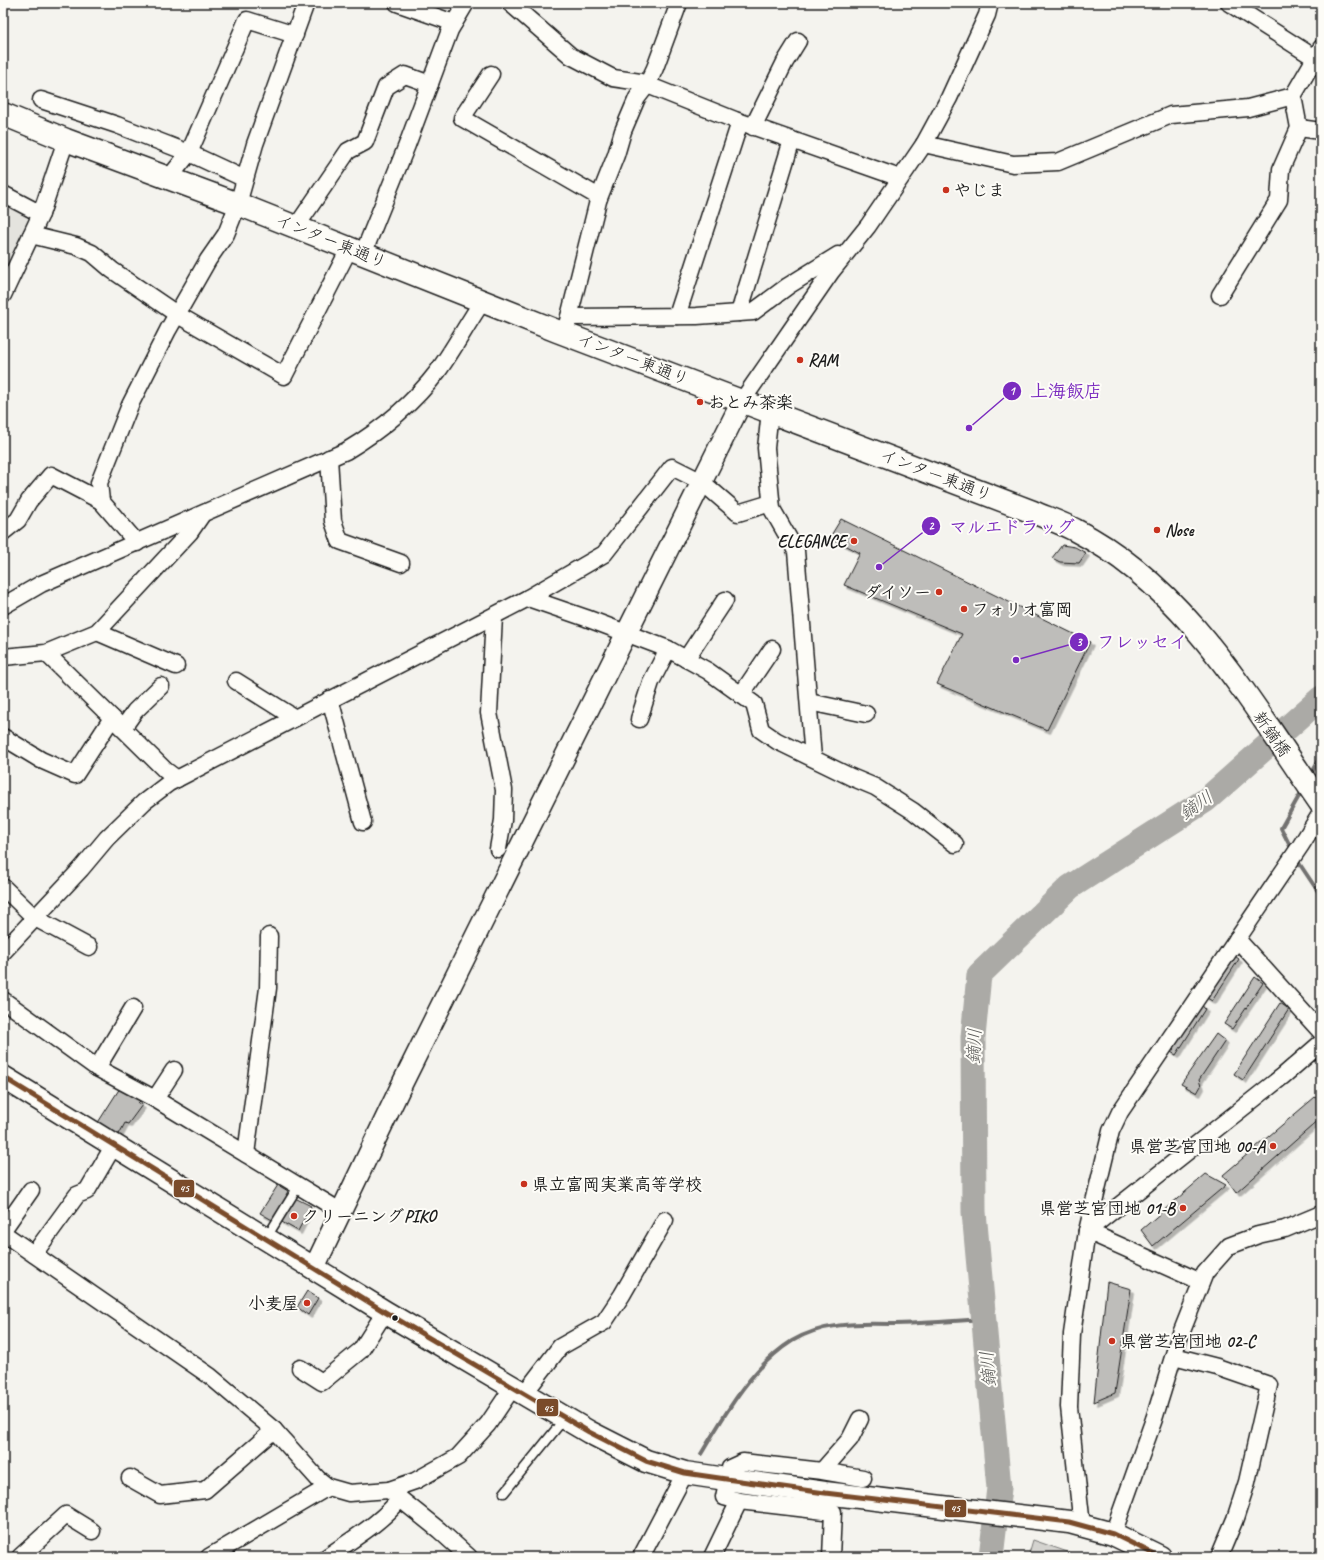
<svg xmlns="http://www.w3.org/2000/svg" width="1324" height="1560" viewBox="0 0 1324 1560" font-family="Caveat,'Klee One',sans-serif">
	<defs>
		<filter id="shadow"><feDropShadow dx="3.5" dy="3.5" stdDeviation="0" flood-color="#0004"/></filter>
	</defs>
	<rect width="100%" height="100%" fill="#f4f3ee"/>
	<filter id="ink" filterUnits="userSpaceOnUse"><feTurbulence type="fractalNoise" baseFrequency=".025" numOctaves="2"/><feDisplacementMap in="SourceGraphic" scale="8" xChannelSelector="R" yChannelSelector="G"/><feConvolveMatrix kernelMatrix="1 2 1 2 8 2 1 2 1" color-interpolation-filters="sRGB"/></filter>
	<g filter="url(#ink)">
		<path fill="#e4e3de" d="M3 197 20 206 31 225 3 281Z"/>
		<path fill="#d4d3cf" stroke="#787876" d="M1033 1540 1082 1557H1028Z"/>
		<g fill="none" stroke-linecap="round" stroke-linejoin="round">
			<g stroke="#72716f" stroke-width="4">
				<path d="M1310 776 1321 757"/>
				<path d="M1292 850 1281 828 1303 789"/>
				<path d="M1297 860 1321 896"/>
				<path d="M701 1454C725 1414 752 1366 792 1341 822 1323 856 1323 890 1324 921 1324 953 1321 984 1319"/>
			</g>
			<path stroke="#abaaa6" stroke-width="25" d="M991 1557 999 1488 974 1212 973 1037 979 975 1070 887 1206 800 1321 698"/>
		</g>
		<g fill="#bebdba" stroke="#1c1c1c" filter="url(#shadow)">
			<path d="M841 519 1090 642 1047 730 937 684 962 634 844 585 860 553 830 537Z"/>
			<path d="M1062 545 1075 547 1086 553 1079 563 1060 562 1052 558Z"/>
			<path d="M1232 954 1239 959 1212 1001 1204 996Z"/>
			<path d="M1255 977 1263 983 1232 1029 1224 1024Z"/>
			<path d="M1199 1002 1205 1009 1176 1055 1169 1051Z"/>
			<path d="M1280 1003 1289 1009 1243 1080 1234 1074Z"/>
			<path d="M1216 1034 1225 1041 1199 1080 1201 1086 1197 1093 1181 1084Z"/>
			<path d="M120 1088 140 1101 138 1103 142 1105 128 1124 125 1123 117 1138 97 1124Z"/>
			<path d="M1315 1097 1321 1101V1118L1236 1193 1223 1175Z"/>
			<path d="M1206 1174 1226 1185 1153 1246 1141 1230Z"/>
			<path d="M278 1185 288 1191 286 1195 290 1197 274 1221 260 1213Z"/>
			<path d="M293 1197 311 1206 298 1231 280 1221Z"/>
			<path d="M1107 1282 1131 1289 1115 1393 1094 1402Z"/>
			<path d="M307 1291 318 1298 308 1315 297 1307Z"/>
		</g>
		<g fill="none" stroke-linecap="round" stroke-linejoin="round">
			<defs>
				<g id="service">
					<path d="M267 1237 299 1185"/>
					<path d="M504 1493 565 1418"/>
				</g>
				<g id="minor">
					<path d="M397 3 454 23"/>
					<path d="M510 3 571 56 613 78 640 82 735 120 900 178"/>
					<path d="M1229 3 1315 58"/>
					<path d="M491 74 462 118 599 197 566 329 557 331"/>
					<path d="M41 100 117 125 189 153 245 179"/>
					<path d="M753 127 785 62 798 41"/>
					<path d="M1299 128 1321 131"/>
					<path d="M924 144 1013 164 1058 162 1171 115 1248 108 1293 96 1321 48"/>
					<path d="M169 178 189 153 247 20 295 35"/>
					<path d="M3 194 41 214"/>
					<path d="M599 198 616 155 623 131 637 98 647 85 655 68 679 3"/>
					<path d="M296 227 348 151 365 142 386 87 405 75 430 84"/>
					<path d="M31 235 76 246 92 253 112 270 178 315 284 376 349 249"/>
					<path d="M363 254 407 145 450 30 466 3"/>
					<path d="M3 295 41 214 66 140"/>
					<path d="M1220 295 1279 200 1281 169 1299 128 1293 96"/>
					<path d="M739 313 792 140"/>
					<path d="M677 316 740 122"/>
					<path d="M569 317 697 316 753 312 788 286 838 255"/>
					<path d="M742 401 831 272 868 226 924 144 949 98 987 15 990 3"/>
					<path d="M770 411 766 448 772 509 796 551 813 758"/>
					<path d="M329 458 333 521 340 541 401 563"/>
					<path d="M3 532 18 520 29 501 51 475 101 501"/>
					<path d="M137 543 101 501 99 483 130 405 168 330 208 260 226 234 238 204 255 144 306 3"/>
					<path d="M528 598 586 618 668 649 708 671 754 704 761 730 777 741 851 777 875 787 913 811 955 844"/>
					<path d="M3 606 41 584 346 451C381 430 413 404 438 371 454 349 467 324 482 302"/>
					<path d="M494 616 489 713 504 790 503 820 498 849"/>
					<path d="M97 632 176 666"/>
					<path d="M46 653 165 770 177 779"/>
					<path d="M3 657 46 653 97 632 190 532 201 516"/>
					<path d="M686 659 725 600"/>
					<path d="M236 681 295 718"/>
					<path d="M741 695 772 649"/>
					<path d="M330 699 363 822"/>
					<path d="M809 702 866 714"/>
					<path d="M639 719 651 682 668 649"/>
					<path d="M123 728 135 711 161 686"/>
					<path d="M3 737 41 760 75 775 112 718"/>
					<path d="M3 887 35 918 89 947"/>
					<path d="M1237 939 1321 1032"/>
					<path d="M3 952 81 869 107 838 144 802 169 783 528 598 604 554 672 467 702 482 738 513 771 503"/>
					<path d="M3 1000 97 1068 155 1099 340 1211"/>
					<path d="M97 1068 133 1008"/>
					<path d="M155 1099 174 1070"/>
					<path d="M246 1154 268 988 269 936"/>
					<path d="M3 1230 31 1190"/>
					<path d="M1087 1231 1283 1076 1321 1043"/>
					<path d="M1087 1231 1201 1282"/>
					<path d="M3 1233 210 1376 274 1430 318 1479 328 1487 349 1493 389 1490 415 1481 458 1457 488 1424 513 1387"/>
					<path d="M34 1254 77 1195 87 1191 114 1145"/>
					<path d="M1174 1356 1217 1367 1269 1385 1247 1482 1235 1519 1219 1557"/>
					<path d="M300 1368 322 1382 361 1350 385 1312"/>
					<path d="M524 1394 560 1347 604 1322 622 1295 665 1220"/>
					<path d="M822 1471 850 1439 860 1419"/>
					<path d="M130 1478 160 1495 205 1490 274 1430"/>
					<path d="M389 1490 439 1530 469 1557"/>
					<path d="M1082 1526 1069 1407 1072 1334 1087 1231 1111 1131 1120 1112 1301 845 1321 813"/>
					<path d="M1113 1534 1154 1419 1178 1341 1205 1273 1229 1246 1258 1235 1285 1229 1321 1214"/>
					<path d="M20 1557 66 1515 92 1531"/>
					<path d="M209 1557 328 1487"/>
					<path d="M327 1557C352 1539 380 1524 400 1499"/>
					<path d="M641 1557 685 1473"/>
					<path d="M712 1557 739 1501"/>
					<path d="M831 1557 833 1512 739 1501 724 1497 730 1468 743 1462 822 1471 863 1478"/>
				</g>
				<path id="tertiary" d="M314 1268 403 1082 742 401"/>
				<g id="primary">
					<path d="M3 114 66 140 238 204 557 331 1033 512C1047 518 1062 523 1075 530 1186 586 1252 705 1321 804"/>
					<path d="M3 1077 385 1312 589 1432 646 1461 685 1473 726 1479 825 1493 1069 1522 1113 1534 1160 1557"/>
				</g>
			</defs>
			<use href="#service" stroke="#1c1c1c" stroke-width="11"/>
			<use href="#minor" stroke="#1c1c1c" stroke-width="19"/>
			<use href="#tertiary" stroke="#1c1c1c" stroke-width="23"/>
			<use href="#primary" stroke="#1c1c1c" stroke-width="25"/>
			<use href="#service" stroke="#fdfcf7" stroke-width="8"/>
			<use href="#minor" stroke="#fdfcf7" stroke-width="16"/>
			<use href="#tertiary" stroke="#fdfcf7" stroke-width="20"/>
			<use href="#primary" stroke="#fdfcf7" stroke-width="22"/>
			<defs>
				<path id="bus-1" d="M3 1077 385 1312 589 1432 646 1461 685 1473 726 1479 825 1493 1069 1522 1113 1534 1160 1557"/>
			</defs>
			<use href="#bus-1" stroke="#fdfcf7" stroke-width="8"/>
			<use href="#bus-1" stroke="#7a4b2a" stroke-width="5"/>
		</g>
	</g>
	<g fill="#c8321e" stroke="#fdfcf7" stroke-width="1.5">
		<circle cx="946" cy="190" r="4"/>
		<circle cx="800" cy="360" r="4"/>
		<circle cx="700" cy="402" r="4"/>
		<circle cx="1157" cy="530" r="4"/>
		<circle cx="854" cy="541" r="4"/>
		<circle cx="939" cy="592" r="4"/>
		<circle cx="964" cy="609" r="4"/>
		<circle cx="1273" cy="1146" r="4"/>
		<circle cx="524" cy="1184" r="4"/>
		<circle cx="1183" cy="1208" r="4"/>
		<circle cx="294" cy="1216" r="4"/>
		<circle cx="307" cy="1303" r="4"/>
		<circle cx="1112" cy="1341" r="4"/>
	</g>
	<circle fill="#1c1c1c" stroke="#fdfcf7" stroke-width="1.5" cx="395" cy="1318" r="3.5"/>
	<g text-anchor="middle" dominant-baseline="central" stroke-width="4" stroke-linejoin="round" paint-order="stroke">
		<g font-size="17" font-weight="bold" fill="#1c1c1c" stroke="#fdfcf7" text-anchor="start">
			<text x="954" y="190">やじま</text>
			<text x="808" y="360">RAM</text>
			<text x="708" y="402">おとみ茶楽</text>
			<text x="1165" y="530">Nose</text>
			<text x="846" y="541" text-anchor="end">ELEGANCE</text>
			<text x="931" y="592" text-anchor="end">ダイソー</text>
			<text x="972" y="609">フォリオ富岡</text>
			<text x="1265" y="1146" text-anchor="end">県営芝宮団地 00-A</text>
			<text x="532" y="1184">県立富岡実業高等学校</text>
			<text x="1175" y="1208" text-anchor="end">県営芝宮団地 01-B</text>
			<text x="302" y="1216">クリーニングPIKO</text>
			<text x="299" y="1303" text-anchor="end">小麦屋</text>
			<text x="1120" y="1341">県営芝宮団地 02-C</text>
		</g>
		<g font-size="17" fill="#1c1c1c" stroke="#fdfcf7">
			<text transform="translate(331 241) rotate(22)">インター東通り</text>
			<text transform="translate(633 359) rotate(21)">インター東通り</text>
			<text transform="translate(936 475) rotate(21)">インター東通り</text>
			<text transform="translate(1272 734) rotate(55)">新鏑橋</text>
		</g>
		<g font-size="18" font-style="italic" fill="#5c5c5a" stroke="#fdfcf7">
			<text transform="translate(1196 805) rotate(-35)">鏑川</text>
			<text transform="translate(974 1046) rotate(-88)">鏑川</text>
			<text transform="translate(988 1369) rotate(-95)">鏑川</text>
		</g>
	</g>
	<path fill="none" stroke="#7b2cbf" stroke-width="1.5" d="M969 428L1012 391M879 567L931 526M1016 660L1079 642"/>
	<g fill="#7b2cbf" stroke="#fdfcf7" stroke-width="1.5">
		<circle cx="969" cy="428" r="4"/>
		<circle cx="879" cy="567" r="4"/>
		<circle cx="1016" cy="660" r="4"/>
		<circle cx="1012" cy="391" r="10"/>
		<circle cx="931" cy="526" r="10"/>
		<circle cx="1079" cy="642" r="10"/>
	</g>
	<g font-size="12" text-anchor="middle" font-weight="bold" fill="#fff">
		<text x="1012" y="395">1</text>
		<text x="931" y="530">2</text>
		<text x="1079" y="646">3</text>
	</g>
	<g font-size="18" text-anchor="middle" font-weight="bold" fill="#7b2cbf" stroke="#fdfcf7" stroke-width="4" stroke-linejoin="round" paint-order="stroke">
		<text x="1066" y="397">上海飯店</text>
		<text x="1012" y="533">マルエドラッグ</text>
		<text x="1142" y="648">フレッセイ</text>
	</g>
	<g stroke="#fdfcf7" stroke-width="1.5">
		<rect x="173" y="1179" width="22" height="19" rx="4" fill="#7a4b2a"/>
		<rect x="536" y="1398" width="23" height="19" rx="4" fill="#7a4b2a"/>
		<rect x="944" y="1499" width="23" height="19" rx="4" fill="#7a4b2a"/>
	</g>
	<g font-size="11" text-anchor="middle" font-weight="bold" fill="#fff">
		<text x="184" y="1192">45</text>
		<text x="548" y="1412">45</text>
		<text x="955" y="1512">45</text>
	</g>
	<rect width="1324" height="1560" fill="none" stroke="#fdfcf7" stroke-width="16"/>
	<rect x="8" y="8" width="1308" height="1544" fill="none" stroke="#1c1c1c" stroke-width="1.5" filter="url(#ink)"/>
</svg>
